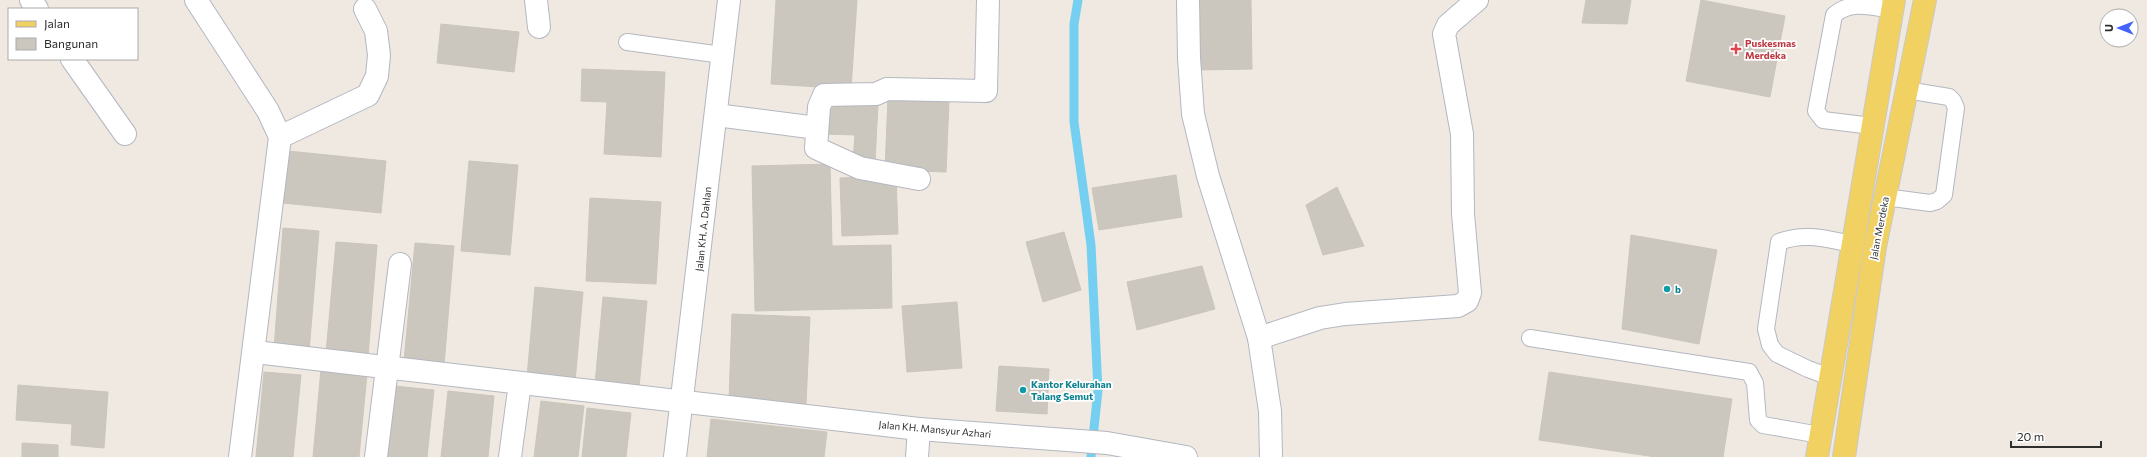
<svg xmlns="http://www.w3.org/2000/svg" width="2147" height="457" viewBox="0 0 2147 457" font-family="Commissioner,sans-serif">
	<rect width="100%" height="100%" fill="#efe9e1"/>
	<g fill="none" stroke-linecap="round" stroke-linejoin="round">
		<path stroke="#75cff0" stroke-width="9" d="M1078 0 1074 24V122L1091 245 1098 390 1091 457"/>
	</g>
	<g fill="#cbc7bf" stroke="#cbc5ba">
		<path d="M776 0H857L851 89 771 84Z"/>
		<path d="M1196 0H1251L1252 69 1197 70Z"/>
		<path d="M1586 0H1631L1627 24 1582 23Z"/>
		<path d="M1701 0 1785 16 1770 97 1686 81Z"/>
		<path d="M441 24 519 32 514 72 437 63Z"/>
		<path d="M582 69 665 72 661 157 604 154 607 102 581 101Z"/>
		<path d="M888 97 949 100 946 172 885 170Z"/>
		<path d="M827 101 878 104 875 162 853 161 855 135 825 134Z"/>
		<path d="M288 151 386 161 381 213 283 203Z"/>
		<path d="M469 161 518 165 510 255 461 251Z"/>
		<path d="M830 164 832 246 891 245 892 308 755 311 752 166Z"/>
		<path d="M1176 175 1182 217 1099 230 1092 188Z"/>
		<path d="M896 176 898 234 842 236 840 178Z"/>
		<path d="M1337 187 1364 246 1323 255 1306 205Z"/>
		<path d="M590 198 661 202 656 284 586 281Z"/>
		<path d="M283 228 319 231 309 352 274 349Z"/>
		<path d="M1064 232 1081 290 1043 302 1026 242Z"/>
		<path d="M1631 235 1717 250 1699 344 1622 329Z"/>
		<path d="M336 242 377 245 368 356 326 353Z"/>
		<path d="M415 243 454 246 444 365 404 361Z"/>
		<path d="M1202 266 1215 309 1137 330 1127 282Z"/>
		<path d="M535 287 583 292 575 382 527 377Z"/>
		<path d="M603 297 647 301 639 388 595 384Z"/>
		<path d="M957 302 962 368 907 372 902 306Z"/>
		<path d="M732 314 810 317 806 404 729 401Z"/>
		<path d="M999 366 1049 369 1047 414 996 411Z"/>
		<path d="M321 369 367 374 359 457H313Z"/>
		<path d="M264 372 301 375 293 457H256Z"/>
		<path d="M1549 372 1732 399 1723 457H1656L1539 440Z"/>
		<path d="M18 385 108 392 104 448 71 445 72 424 16 420Z"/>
		<path d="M385 385 434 390 427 457H379Z"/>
		<path d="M448 391 494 396 488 457H441Z"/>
		<path d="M541 401 584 406 578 457H534Z"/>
		<path d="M587 408 631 413 626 457H582Z"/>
		<path d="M711 419 827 432 824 457H707Z"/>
		<path d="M22 443 58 445V457H22Z"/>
	</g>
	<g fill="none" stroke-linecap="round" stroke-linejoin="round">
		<defs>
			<g id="lane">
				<path d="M627 42 722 55"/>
				<path d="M1872 126 1823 120 1816 111 1834 15C1851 0 1870 7 1892 10"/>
				<path d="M1885 197 1930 203 1937 201 1944 195 1956 108 1953 101 1949 97 1906 90"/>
				<path d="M1530 338 1749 372 1755 383 1758 420 1763 425 1820 435"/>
				<path d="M1830 377 1808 369 1777 354 1770 345 1766 329 1779 242C1804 232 1827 239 1852 244"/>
			</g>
			<g id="street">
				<path d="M31 0 37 9"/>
				<path d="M196 0 268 111 280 137 240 457"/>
				<path d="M536 0 539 27"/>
				<path d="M1188 0 1189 58 1193 114 1208 176 1259 338 1270 411 1271 457"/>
				<path d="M72 59 125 134"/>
				<path d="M716 115 817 128"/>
				<path d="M280 137 368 95 377 76 379 55 376 31 365 9"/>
				<path d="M919 179 860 168 816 148 819 107 824 95 876 94 887 89 986 91 988 0"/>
				<path d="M1259 338 1320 318 1345 314 1458 306 1467 301 1470 293 1463 214 1462 134 1444 34 1448 25 1477 0"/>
				<path d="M255 352 919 429 1107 443 1186 457"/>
				<path d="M376 457 400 264"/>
				<path d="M510 457 520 383"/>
				<path d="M917 457 919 429"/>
			</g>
			<path id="secondary" d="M675 457 729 0"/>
			<g id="primary">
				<path d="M1817 457 1894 0"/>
				<path d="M1844 457 1875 247 1925 0"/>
			</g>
		</defs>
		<use href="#lane" stroke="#b4b7c1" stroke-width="18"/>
		<use href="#street" stroke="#b4b7c1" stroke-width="24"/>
		<use href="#secondary" stroke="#b4b7c1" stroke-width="24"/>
		<use href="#primary" stroke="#c9c9c9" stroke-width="24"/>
		<use href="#lane" stroke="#fff" stroke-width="16"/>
		<use href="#street" stroke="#fff" stroke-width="22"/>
		<use href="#secondary" stroke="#fff" stroke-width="22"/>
		<use href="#primary" stroke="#f2d163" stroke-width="22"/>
	</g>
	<path fill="#e0444e" stroke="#fff" stroke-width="1.5" d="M1734 43h4v4h4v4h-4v4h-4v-4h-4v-4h4z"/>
	<g fill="#0f9aa8" stroke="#fff" stroke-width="1.5">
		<circle cx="1667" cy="289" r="4"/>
		<circle cx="1023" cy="390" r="4"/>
	</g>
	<g text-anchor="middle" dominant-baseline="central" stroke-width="3.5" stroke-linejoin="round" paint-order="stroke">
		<g font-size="10" font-weight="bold" fill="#be3a42" stroke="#fff" text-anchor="start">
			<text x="1745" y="43">Puskesmas<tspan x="1745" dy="12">Merdeka</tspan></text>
		</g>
		<g font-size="10" fill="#2e2e2e" stroke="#fff">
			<text transform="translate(1879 228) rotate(-79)">Jalan Merdeka</text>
			<text transform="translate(703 229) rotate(-84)">Jalan KH. A. Dahlan</text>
			<text transform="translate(935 429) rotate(5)">Jalan KH. Mansyur Azhari</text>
		</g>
		<g font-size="10" font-weight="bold" fill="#0d838f" stroke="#fff" text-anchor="start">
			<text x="1675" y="289">b</text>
			<text x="1031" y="384">Kantor Kelurahan<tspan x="1031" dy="12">Talang Semut</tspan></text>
		</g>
	</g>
	<rect x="8" y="8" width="130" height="52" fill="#ffffff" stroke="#ababab"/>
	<rect x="16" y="21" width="20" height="6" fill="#f2d163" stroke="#ababab"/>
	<text x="44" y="28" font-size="12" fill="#2e2e2e">Jalan</text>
	<rect x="16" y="38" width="20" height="12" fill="#cbc7bf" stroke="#ababab"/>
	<text x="44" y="48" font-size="12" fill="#2e2e2e">Bangunan</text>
	<g transform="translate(2119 28) rotate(270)"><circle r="19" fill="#ffffff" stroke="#ababab"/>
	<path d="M0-3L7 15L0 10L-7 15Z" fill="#4264fb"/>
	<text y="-6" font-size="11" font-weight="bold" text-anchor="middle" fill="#2e2e2e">U</text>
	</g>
	<path d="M2011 441v6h90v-6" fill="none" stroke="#2e2e2e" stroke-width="2"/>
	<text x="2017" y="441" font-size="12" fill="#2e2e2e" stroke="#ffffff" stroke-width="3" paint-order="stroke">20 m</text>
</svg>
